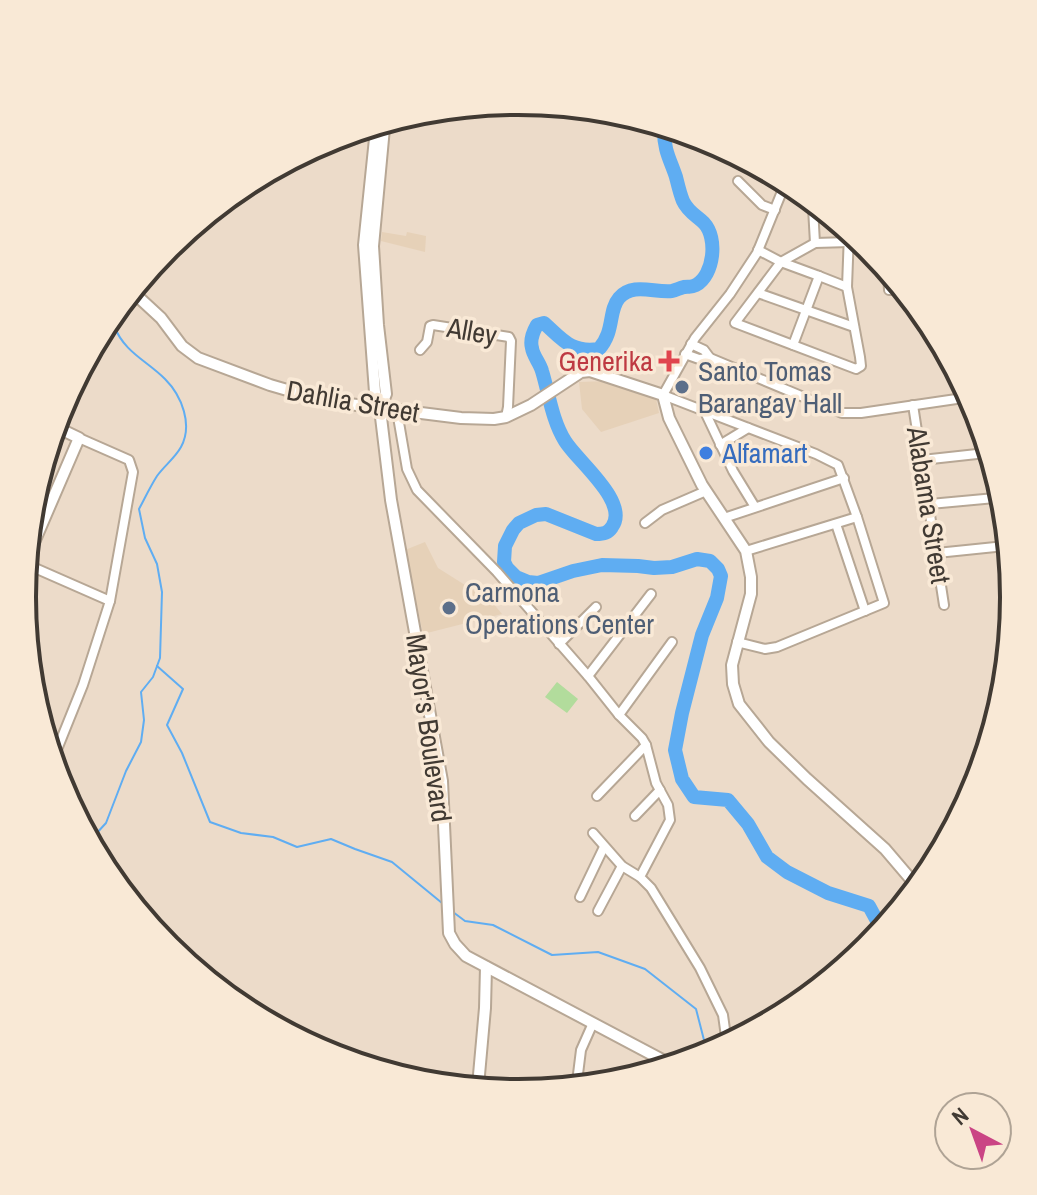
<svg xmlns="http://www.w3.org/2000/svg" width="1037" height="1195" viewBox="0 0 1037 1195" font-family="'Archivo Narrow',sans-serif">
	<rect width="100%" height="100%" fill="#ecdbc9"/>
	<g fill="#e6d1b8">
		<path d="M382 232 406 236 407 232 426 236 425 252 381 241Z"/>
		<path d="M608 381 655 394 659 413 601 432 582 409 579 382Z"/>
		<path d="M425 542 438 568 492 602 502 614 423 634 405 550Z"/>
	</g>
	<path fill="#b2dc9c" d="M557 682 578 699 567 713 545 697Z"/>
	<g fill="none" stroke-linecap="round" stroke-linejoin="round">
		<g stroke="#5fadf2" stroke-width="2">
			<path d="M157 666 183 689 167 725 182 753 210 822 241 833 273 837 297 847 331 839 355 849 392 862 442 903"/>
			<path d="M91 834 95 835 106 823 126 771 141 742 144 720 141 692 153 677 160 658 162 592 157 564 145 538 139 509C145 498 150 487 157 476 164 466 175 458 181 447 193 425 182 396 165 379 146 360 125 353 114 326"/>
			<path d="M453 912 465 921 493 925 552 955 598 952 645 969 696 1009 704 1040"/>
		</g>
		<path stroke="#5fadf2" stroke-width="14" d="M664 130C664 151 670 159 676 177 678 185 680 194 683 201 688 212 697 216 704 223 718 238 714 275 696 285 690 288 690 286 684 287 680 288 676 290 672 291 654 293 633 282 619 298 608 311 615 331 599 349 571 353 563 340 544 323L537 325C533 332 530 341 532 348 533 356 540 363 542 371 549 394 552 420 565 441 577 461 630 502 612 527 608 533 604 534 596 534L546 514 536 515 519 523 513 530 505 546 504 562 507 568 516 577 528 582 538 583 573 571 602 565 638 566 654 568 672 567 697 559 710 561 718 569 721 576 717 598 702 635 682 713 675 750 682 779 694 797 728 800 748 824 767 857 787 872 828 893 869 906 882 930"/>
		<defs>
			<g id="minor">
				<path d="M738 181 762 205 775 210"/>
				<path d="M813 208 815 243"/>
				<path d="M758 250 781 262 735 323 856 369 861 366 860 357 847 287 849 233"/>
				<path d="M781 262 819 276 793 345"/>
				<path d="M781 262 815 243 850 242"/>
				<path d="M888 274 889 290H899"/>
				<path d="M819 276 847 287"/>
				<path d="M758 293 854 327"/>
				<path d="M691 344 704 350 710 358 842 413H861L970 397"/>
				<path d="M420 350 427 342 430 326 433 325 509 337 511 341 508 407 506 417"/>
				<path d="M685 354 699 359 710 358"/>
				<path d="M913 405 944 605"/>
				<path d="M397 411 407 469 417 490 497 572 588 676 619 715 642 738 646 745 656 783 668 805 670 820 640 877 651 888 700 968 723 1015 727 1044"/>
				<path d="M705 412 733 471 755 507"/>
				<path d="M720 445 748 428"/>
				<path d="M922 460 986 453"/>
				<path d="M930 504 995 498"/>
				<path d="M724 518 844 478"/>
				<path d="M645 523 662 510 706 491"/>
				<path d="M836 524 865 611"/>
				<path d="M746 551 857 517"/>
				<path d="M937 553 1005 546"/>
				<path d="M28 565 110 601"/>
				<path d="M737 642 765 649 777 647 884 603 857 517 838 465 816 454 663 395 695 338 730 294 757 253 783 189"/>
				<path d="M559 644 596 607"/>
				<path d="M588 676 651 594"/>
				<path d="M619 715 672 642"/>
				<path d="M54 757 83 685 110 601 133 472 129 460 79 438"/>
				<path d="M597 796 646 745"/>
				<path d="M635 816 660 790"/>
				<path d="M593 833 622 866 640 877"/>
				<path d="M580 897 604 847"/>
				<path d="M598 911 622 866"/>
				<path d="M577 1082 581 1050 593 1023"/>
			</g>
			<g id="major">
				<path d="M376 129 364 245 375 392 380 409 391 500 442 781 449 933 455 944 466 956 670 1064"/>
				<path d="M135 294 161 318 182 346 198 358 270 385 325 401 461 418 494 419 506 417 531 405 581 372 590 371 663 395 669 418 702 485 746 551 751 577V594L732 665 733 684 739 704 769 742 807 779 885 849 914 883"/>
				<path d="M380 409 386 394 378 325 373 246 384 128"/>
				<path d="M32 547 79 438 56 427"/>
				<path d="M478 1086 485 1008 486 967"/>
			</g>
		</defs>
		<use href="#minor" stroke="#b7a795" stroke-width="12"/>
		<use href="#major" stroke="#b7a795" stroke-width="14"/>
		<use href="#minor" stroke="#fff" stroke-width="8"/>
		<use href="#major" stroke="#fff" stroke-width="10"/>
	</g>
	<path fill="#e0444e" stroke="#f9e9d6" stroke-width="3" d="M665 349h8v8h8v8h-8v8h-8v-8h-8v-8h8z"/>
	<g fill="#5c6f8a" stroke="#f9e9d6" stroke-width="3">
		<circle cx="682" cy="387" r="8"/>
		<circle cx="449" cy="608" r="8"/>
	</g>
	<circle fill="#3f7fe0" stroke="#f9e9d6" stroke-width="3" cx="706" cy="453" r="8"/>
	<g text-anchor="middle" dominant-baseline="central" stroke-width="7" stroke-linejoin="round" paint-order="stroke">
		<g font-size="28" fill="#413a33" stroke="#f9e9d6">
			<text transform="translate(472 331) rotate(10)">Alley</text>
			<text transform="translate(353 401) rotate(10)">Dahlia Street</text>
			<text transform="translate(929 505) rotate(81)">Alabama Street</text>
			<text transform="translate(429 728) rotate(82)">Mayor's Boulevard</text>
		</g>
		<g font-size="28" fill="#be3a42" stroke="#f9e9d6" text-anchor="end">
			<text x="653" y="361">Generika</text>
		</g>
		<g font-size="28" fill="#4e5e75" stroke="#f9e9d6" text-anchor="start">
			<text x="698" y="371">Santo Tomas<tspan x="698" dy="32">Barangay Hall</tspan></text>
			<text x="465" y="592">Carmona<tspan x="465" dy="32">Operations Center</tspan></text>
		</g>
		<g font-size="28" fill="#366cbe" stroke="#f9e9d6" text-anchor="start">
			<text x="722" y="453">Alfamart</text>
		</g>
	</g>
	<path d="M0 0H1037V1195H0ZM36 597a482 482 0 1 1 964 0a482 482 0 1 1-964 0Z" fill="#f9e9d6" fill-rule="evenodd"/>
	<path fill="none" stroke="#413a33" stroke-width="4" d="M36 597a482 482 0 1 1 964 0a482 482 0 1 1-964 0Z"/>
	<g transform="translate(973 1131) rotate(319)"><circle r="38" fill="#f9e9d6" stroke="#afa395" stroke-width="2"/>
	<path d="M0-6L14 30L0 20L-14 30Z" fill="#ca4484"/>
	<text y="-12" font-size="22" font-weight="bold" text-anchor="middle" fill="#413a33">N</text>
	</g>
</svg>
